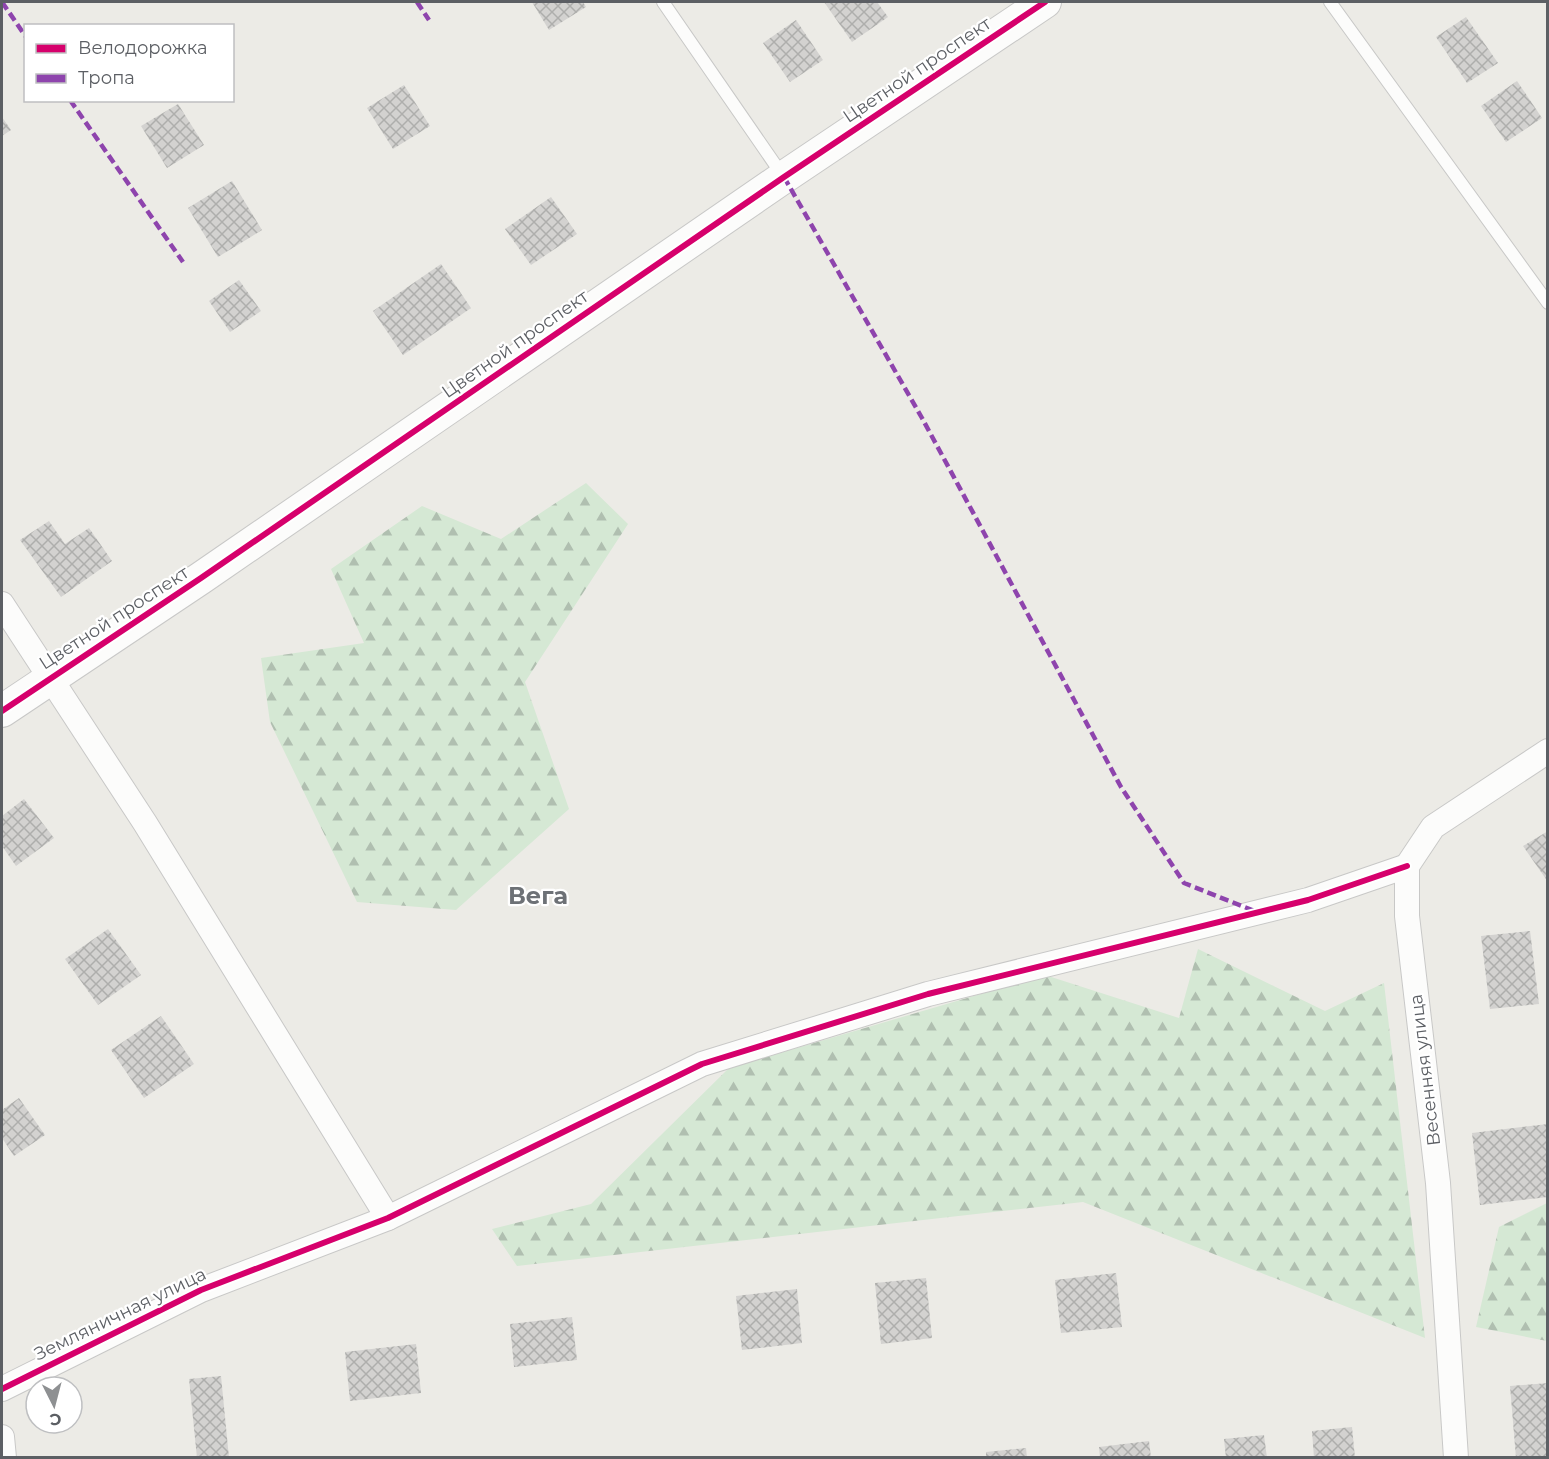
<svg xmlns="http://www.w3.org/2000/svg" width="1549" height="1459" viewBox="0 0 1549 1459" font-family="Montserrat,sans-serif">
	<defs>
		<pattern id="forest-firs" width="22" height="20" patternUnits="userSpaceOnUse" patternTransform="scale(1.5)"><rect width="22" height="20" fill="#d5e8d4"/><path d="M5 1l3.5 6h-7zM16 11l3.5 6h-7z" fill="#b0bfb0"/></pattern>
		<pattern id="building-cross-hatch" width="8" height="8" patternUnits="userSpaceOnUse" patternTransform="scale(1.5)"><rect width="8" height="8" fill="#d3d2d0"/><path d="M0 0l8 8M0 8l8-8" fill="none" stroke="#aeaeac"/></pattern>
	</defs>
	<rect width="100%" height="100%" fill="#ecebe6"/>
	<g fill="url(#forest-firs)">
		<path d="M586 483 628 524 525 682 569 809 456 910 357 902 270 722 261 658 364 643 331 569 422 506 501 539Z"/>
		<path d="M1198 949 1325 1011 1384 983 1425 1338 1083 1202 517 1266 492 1229 591 1204 729 1068 1045 975 1179 1018Z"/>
		<path d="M1547 1203V1341L1476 1327 1499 1227Z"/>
	</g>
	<g fill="url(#building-cross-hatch)">
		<path d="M532 2H583L586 7 549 30Z"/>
		<path d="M824 2H877L888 17 852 42Z"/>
		<path d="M1466 17 1498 63 1467 83 1436 37Z"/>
		<path d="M796 20 823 60 790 82 763 43Z"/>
		<path d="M1517 81 1542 118 1506 142 1481 106Z"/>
		<path d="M404 85 430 126 393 149 367 108Z"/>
		<path d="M178 104 204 145 167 168 141 126Z"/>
		<path d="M2 117 11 130 2 136Z"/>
		<path d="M232 181 262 230 218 257 188 208Z"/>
		<path d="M551 197 577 234 531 265 505 229Z"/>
		<path d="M441 264 471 308 403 355 373 311Z"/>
		<path d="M239 280 261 311 230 332 209 301Z"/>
		<path d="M49 521 65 544 89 528 112 561 61 597 20 540Z"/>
		<path d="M24 799 54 838 16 866 2 846V816Z"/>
		<path d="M1548 831V882L1523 846Z"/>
		<path d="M108 929 141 975 98 1005 65 959Z"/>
		<path d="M1530 931 1539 1004 1490 1009 1481 936Z"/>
		<path d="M161 1016 194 1064 144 1098 111 1050Z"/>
		<path d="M19 1098 45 1135 14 1156 2 1138V1110Z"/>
		<path d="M1548 1124V1197L1480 1205 1472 1133Z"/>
		<path d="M1116 1273 1122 1327 1061 1333 1055 1280Z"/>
		<path d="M926 1278 932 1338 881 1344 875 1283Z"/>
		<path d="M797 1289 802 1343 742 1350 736 1296Z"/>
		<path d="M572 1317 577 1360 514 1367 510 1324Z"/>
		<path d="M416 1344 421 1393 350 1401 345 1352Z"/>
		<path d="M221 1376 229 1458H197L189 1379Z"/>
		<path d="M1548 1383V1458H1516L1510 1386Z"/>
		<path d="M1352 1427 1355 1458H1314L1312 1431Z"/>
		<path d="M1264 1435 1267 1458H1226L1224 1439Z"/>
		<path d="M1149 1441 1151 1458H1100L1099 1447Z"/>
		<path d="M1026 1448 1027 1458H986V1452Z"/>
	</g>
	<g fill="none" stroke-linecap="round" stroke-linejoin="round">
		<defs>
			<g id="service">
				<path d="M663 2 783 176"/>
				<path d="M1330 2 1548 303"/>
			</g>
			<g id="minor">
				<path d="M2 604 145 823 388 1218"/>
				<path d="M2 1389 201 1290 388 1218 702 1064 928 994 1308 900 1407 866"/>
				<path d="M2 1437 4 1458"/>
				<path d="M1456 1458 1438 1183 1407 916V866L1433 827 1548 751"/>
			</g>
			<path id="tertiary" d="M2 711 201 578 784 177 1045 2"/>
		</defs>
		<use href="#service" stroke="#c8c8c7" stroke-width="14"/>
		<use href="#minor" stroke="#c8c8c7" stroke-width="26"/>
		<use href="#tertiary" stroke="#c8c8c7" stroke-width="34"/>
		<use href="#service" stroke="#fcfcfb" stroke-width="12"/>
		<use href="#minor" stroke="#fcfcfb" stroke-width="24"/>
		<use href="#tertiary" stroke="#fcfcfb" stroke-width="32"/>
		<g stroke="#8e44ad" stroke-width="4.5" stroke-dasharray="9 4.5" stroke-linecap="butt">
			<path d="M2 2 26 37"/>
			<path d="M417 2 429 20"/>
			<path d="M70 100 183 262"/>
			<path d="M784 177 922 418 1121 787 1184 883 1257 912"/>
		</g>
		<defs>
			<g id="cycleway">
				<path d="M2 711 201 578 784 177 1045 2"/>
				<path d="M2 1389 201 1290 388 1218 702 1064 928 994 1308 900 1407 866"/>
			</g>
		</defs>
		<use href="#cycleway" stroke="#fff" stroke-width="10"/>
		<use href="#cycleway" stroke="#d6006c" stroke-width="6"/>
	</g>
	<g text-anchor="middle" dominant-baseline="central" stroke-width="4.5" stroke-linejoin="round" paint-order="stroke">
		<g font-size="18" fill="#5c5f64" stroke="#fff">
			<text transform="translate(917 70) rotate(-34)">Цветной проспект</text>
			<text transform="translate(515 344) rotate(-35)">Цветной проспект</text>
			<text transform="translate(114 618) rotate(-33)">Цветной проспект</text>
			<text transform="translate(1425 1070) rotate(-97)">Весенняя улица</text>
			<text transform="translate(120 1314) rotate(-26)">Земляничная улица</text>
		</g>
		<g font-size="24" font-weight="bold" fill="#6d7176" stroke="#fff">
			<text x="538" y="895">Вега</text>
		</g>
	</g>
	<rect width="1549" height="1459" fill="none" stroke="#5c5f64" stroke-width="6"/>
	<rect x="24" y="24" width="210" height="78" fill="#ffffff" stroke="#bebfc1" stroke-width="1.5"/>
	<rect x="36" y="44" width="30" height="9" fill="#d6006c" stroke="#bebfc1" stroke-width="1.5"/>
	<text x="78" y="54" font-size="18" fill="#5c5f64">Велодорожка</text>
	<rect x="36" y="74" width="30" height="9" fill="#8e44ad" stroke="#bebfc1" stroke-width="1.5"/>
	<text x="78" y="84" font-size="18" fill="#5c5f64">Тропа</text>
	<g transform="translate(54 1405) rotate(174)"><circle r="28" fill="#ffffff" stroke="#bebfc1" stroke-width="1.5"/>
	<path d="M0-4.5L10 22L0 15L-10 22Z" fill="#8e9092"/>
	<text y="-9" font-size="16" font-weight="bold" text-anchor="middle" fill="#5c5f64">С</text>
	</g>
</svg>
